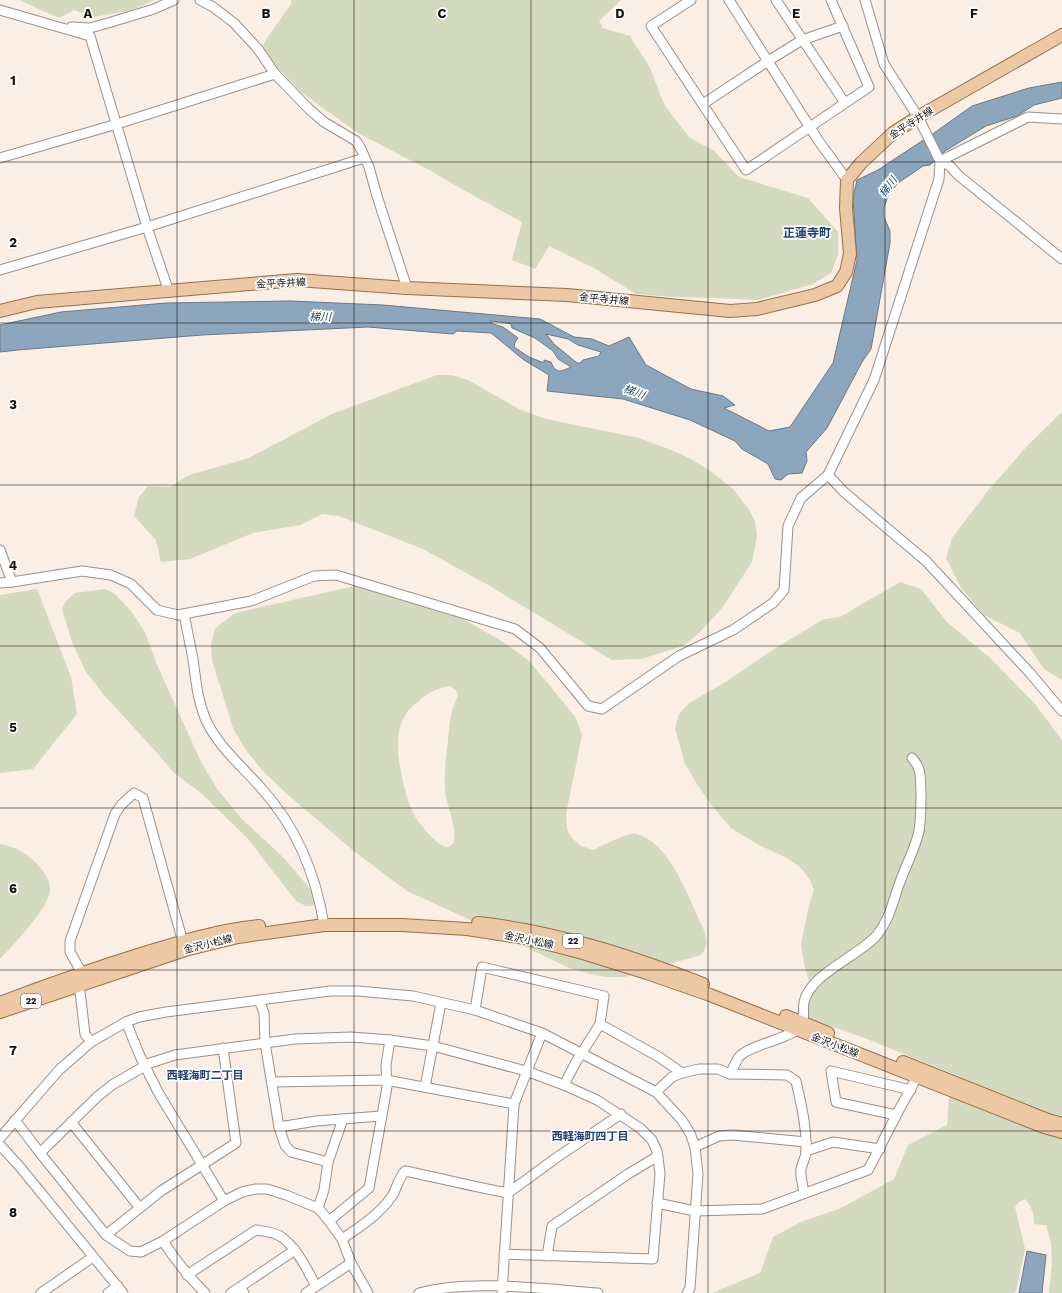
<svg xmlns="http://www.w3.org/2000/svg" width="1062" height="1293" viewBox="0 0 1062 1293" font-family="'Work Sans','Noto Sans JP',sans-serif">
	<rect width="100%" height="100%" fill="#faeee5"/>
	<g fill="#d4dabf" fill-rule="evenodd">
		<path d="M20 0H155L129 11 93 17 74 10 59 18 36 8Z"/>
		<path d="M291 0H621L599 21 603 28 630 36 650 68 665 106 689 137 714 151 739 177 808 198 838 232V255L831 273 813 284 758 300 715 298 673 297 636 294 594 268 549 246 535 269 512 260 522 222 458 187 433 172 358 133 302 93 271 61 261 49 267 38 291 4Z"/>
		<path d="M437 375H452L468 380 519 409 546 419 639 438 671 450 691 459 713 473 734 490 748 508 755 521 757 536 752 562 722 608 698 634 683 646 641 659 612 660 490 586 423 549 339 516 322 514 300 525 253 533 190 559 161 562 156 540 134 516 139 497 148 486 170 487 189 475 249 458 332 414Z"/>
		<path d="M1062 412V680L1044 669 1020 633 984 615 961 588 946 558 952 538 987 492 1029 444Z"/>
		<path d="M900 582 921 589 947 622 990 658 1035 704 1062 740V1293H1049L1052 1264 1051 1243 1046 1225 1034 1224C1034 1214 1032 1207 1025 1199L1019 1202 1015 1207 1025 1249 1016 1291 1013 1293H712L760 1273 773 1237 801 1222 841 1208 894 1179 908 1145 947 1125 949 1099 958 1076 862 1037 807 1018 809 981 804 964 801 944 809 905 814 890 810 880 801 868 789 859 757 844 731 828 712 806 697 784 685 764 675 728 679 714 688 704 727 681 774 649 824 619 840 617Z"/>
		<path d="M363 584 394 588 455 614 503 642 528 660 547 682 576 718 582 735 566 814 567 829 572 838 581 846 593 850C603 846 627 832 636 834 667 841 685 889 697 915 700 922 705 930 706 938 708 944 705 950 701 955L624 977H606L590 974 569 968 479 924 407 891 355 852 288 795 262 770 245 749 233 728 212 660 211 645 215 629 223 622 235 613ZM450 686 456 690 458 696C455 702 452 709 451 716 449 723 449 732 448 740 446 759 443 777 446 797 448 807 461 840 450 846 442 851 427 832 422 826 411 814 407 798 403 782 398 759 393 733 407 712 410 708 414 705 418 702 427 693 437 688 450 686Z"/>
		<path d="M37 589 71 677 77 714 33 769 0 773V595Z"/>
		<path d="M105 589 115 594 131 611 145 632 158 667 202 764 218 790 242 819 285 859 306 884 314 894 316 902 312 906H306L296 901 248 839 201 793 173 772 158 754 105 696 86 672 72 642 62 609 65 602 75 593Z"/>
		<path d="M0 844C17 847 27 853 39 866 44 871 51 882 50 890 49 908 13 945 0 959Z"/>
	</g>
	<g fill="#8ca6bd" stroke="#687988" fill-rule="evenodd">
		<path d="M1062 82V98L1034 105 1017 116 986 126 945 151 930 165 923 166 898 183 889 194 884 207V217L890 231V243L871 349 862 362 827 428 806 452 807 461 802 473 788 474 781 480 775 479 768 464 742 449 735 441 690 420 623 399 547 391 549 375 524 360 491 333 457 331 453 334 368 327 202 335 18 350 0 352V325L61 312 166 303 290 301 383 305 540 319 574 337 592 339 609 346 629 337 646 365 691 389 723 396 735 405 724 408 769 431 790 427 833 363 857 260 853 198 857 180 878 170 934 133 972 106 1029 88ZM490 321 501 322 511 324 512 328 535 338 553 351 558 359 571 367C562 371 556 375 551 362L544 360V363L529 357 514 347 515 342 518 338 503 327 493 324ZM546 334 568 339 578 345 601 352 599 356 583 360 580 363H577L554 344Z"/>
		<path d="M1027 1251 1046 1255 1042 1293H1019Z"/>
	</g>
	<g fill="none" stroke-linecap="round" stroke-linejoin="round">
		<defs>
			<g id="minor">
				<path d="M200 0 213 7 234 23 258 49 275 74 309 109 324 122 356 141 361 149 369 167 377 196 407 288"/>
				<path d="M691 0 651 26 746 170 869 87 831 0"/>
				<path d="M729 0 818 140 847 180"/>
				<path d="M776 0 845 103"/>
				<path d="M865 0 884 64 918 117 940 161 950 166 958 175 1062 259"/>
				<path d="M0 10 90 36 147 227 169 292"/>
				<path d="M71 27 90 28 108 23 154 9 174 0"/>
				<path d="M703 104 768 61 802 40 843 26"/>
				<path d="M1062 119 1028 117 940 161 939 179 874 380 828 475 844 492 926 561 1030 673 1062 711"/>
				<path d="M0 158 117 124 275 74"/>
				<path d="M0 270 147 227 364 158"/>
				<path d="M0 550 12 582 82 571 111 575 131 584 157 610 178 615 251 601 314 576 336 575 515 629 540 648 588 706 602 709 679 656 733 630 773 603 784 590 788 526 801 498 828 475"/>
				<path d="M0 583 12 582"/>
				<path d="M184 614C187 629 190 644 193 659 196 680 197 698 205 718 217 746 243 767 262 789 296 827 316 875 324 925"/>
				<path d="M259 1000 264 1013 265 1043 279 1127 285 1145 291 1152 328 1162 324 1190 318 1208"/>
				<path d="M475 1010 482 967 604 996 600 1024 576 1062 564 1085"/>
				<path d="M126 1022 140 1056 158 1092 224 1201"/>
				<path d="M803 1023C804 1016 803 1008 804 1002 810 974 859 956 877 935 891 917 892 903 900 882 906 865 915 849 919 831 921 819 921 804 921 792 920 777 922 769 912 758"/>
				<path d="M600 1024 659 1057 682 1073"/>
				<path d="M91 1042 85 1034 81 1000 79 985 82 973 70 952V941L115 814 121 805 134 793 143 798 184 946"/>
				<path d="M730 1074C733 1069 736 1061 739 1057 748 1046 783 1040 797 1030"/>
				<path d="M272 1082 386 1080 514 1104"/>
				<path d="M425 1087 441 1003"/>
				<path d="M656 1092 672 1077 682 1073 699 1069H718L730 1074 787 1075 796 1081C801 1104 807 1127 806 1151 806 1158 802 1163 801 1169 800 1177 803 1185 804 1193"/>
				<path d="M896 1115 836 1102 831 1071 911 1090"/>
				<path d="M15 1120 40 1153 106 1235 130 1251 141 1252 163 1241 224 1201 242 1192 256 1189H267L286 1195 318 1208 329 1221 342 1239 351 1263 368 1293"/>
				<path d="M71 1122 140 1208"/>
				<path d="M279 1127 316 1121 381 1116"/>
				<path d="M0 1138 59 1070 91 1042 126 1022 139 1017 166 1012 330 991H358L413 996 475 1010 542 1033 656 1092 681 1119 690 1133 695 1147 698 1174 690 1288 687 1293"/>
				<path d="M0 1145 20 1167 123 1293"/>
				<path d="M695 1147 719 1136 732 1135 806 1142"/>
				<path d="M806 1151 833 1142 880 1149"/>
				<path d="M40 1153 97 1097 112 1085 150 1063 175 1055 295 1039 351 1037 390 1040 433 1046 526 1071 564 1085 597 1100 640 1128 652 1140 657 1151 660 1173 653 1259 504 1254"/>
				<path d="M328 1162 343 1119"/>
				<path d="M657 1203 695 1211 762 1209 868 1170C878 1152 886 1134 896 1116 902 1103 911 1091 916 1077"/>
				<path d="M329 1221 369 1188 387 1087 386 1065 390 1040"/>
				<path d="M106 1235 161 1191 236 1143 223 1048"/>
				<path d="M342 1239C360 1227 380 1214 392 1196 397 1188 398 1179 405 1171 440 1178 474 1187 508 1193L556 1158 621 1114"/>
				<path d="M163 1241C175 1260 189 1277 205 1293"/>
				<path d="M547 1256 552 1226 628 1174 658 1156"/>
				<path d="M187 1275 256 1230C263 1231 273 1232 280 1236 297 1247 307 1270 316 1286"/>
				<path d="M240 1287 295 1250"/>
				<path d="M41 1293 93 1257"/>
				<path d="M108 1293 118 1286"/>
				<path d="M231 1293 240 1287 244 1293"/>
				<path d="M306 1293 351 1263"/>
				<path d="M419 1293C471 1279 544 1289 598 1293"/>
				<path d="M502 1293 514 1104 542 1033"/>
			</g>
			<g id="major">
				<path d="M0 311 37 302 297 280 407 288 567 295 730 311 757 309 815 295 837 286 846 272 850 254 846 208 847 180 861 163 893 133 918 117 1062 35"/>
				<path d="M478 923C555 931 631 956 703 984"/>
				<path d="M0 1003C47 985 93 969 141 954 180 942 218 930 259 926"/>
				<path d="M0 1012 185 950 238 937 324 925H402L467 929 525 938 583 953 647 973 710 995 1044 1127 1062 1132"/>
				<path d="M786 1016 828 1033"/>
				<path d="M903 1062 1048 1120 1062 1124"/>
			</g>
		</defs>
		<use href="#minor" stroke="#9b9088" stroke-width="11"/>
		<use href="#major" stroke="#986f48" stroke-width="14"/>
		<use href="#minor" stroke="#fff" stroke-width="9"/>
		<use href="#major" stroke="#ecc8a5" stroke-width="12"/>
	</g>
	<path fill="none" stroke="#130f0c" stroke-width="1" stroke-opacity="0.55" d="M177 0V1293M354 0V1293M531 0V1293M708 0V1293M885 0V1293M0 162H1062M0 323H1062M0 485H1062M0 646H1062M0 808H1062M0 970H1062M0 1131H1062"/>
	<g text-anchor="middle" dominant-baseline="central" stroke-width="3.5" stroke-linejoin="round" paint-order="stroke">
		<g fill="#fff" stroke="#5a5755" stroke-width="1">
			<rect x="563" y="934" width="20" height="14" rx="3"/>
			<rect x="21" y="994" width="20" height="14" rx="3"/>
		</g>
		<g font-size="9" font-weight="bold" fill="#130f0c">
			<text x="573" y="941">22</text>
			<text x="31" y="1001">22</text>
		</g>
		<g font-size="10" fill="#130f0c" stroke="#fff">
			<text transform="translate(911 123) rotate(-33)">金平寺井線</text>
			<text transform="translate(281 283) rotate(-3)">金平寺井線</text>
			<text transform="translate(604 299) rotate(5)">金平寺井線</text>
			<text transform="translate(529 940) rotate(12)">金沢小松線</text>
			<text transform="translate(208 944) rotate(-14)">金沢小松線</text>
			<text transform="translate(835 1045) rotate(21)">金沢小松線</text>
		</g>
		<g font-size="11" font-style="italic" fill="#1e4a6b" stroke="#fff">
			<text transform="translate(888 187) rotate(-53)">梯川</text>
			<text transform="translate(320 317) rotate(1)">梯川</text>
			<text transform="translate(634 392) rotate(20)">梯川</text>
		</g>
		<g font-size="11" font-weight="bold" fill="#1f3f75" stroke="#fff">
			<text x="205" y="1075">西軽海町二丁目</text>
			<text x="590" y="1136">西軽海町四丁目</text>
		</g>
		<g font-size="12" font-weight="bold" fill="#1f3f75" stroke="#fff">
			<text x="807" y="233">正蓮寺町</text>
		</g>
	</g>
	<g font-size="13" text-anchor="middle" font-weight="bold" fill="#130f0c" stroke="#fff" stroke-width="3.5" stroke-linejoin="round" paint-order="stroke">
		<text x="88" y="18">A</text>
		<text x="266" y="18">B</text>
		<text x="442" y="18">C</text>
		<text x="620" y="18">D</text>
		<text x="796" y="18">E</text>
		<text x="974" y="18">F</text>
		<text x="13" y="85">1</text>
		<text x="13" y="247">2</text>
		<text x="13" y="409">3</text>
		<text x="13" y="570">4</text>
		<text x="13" y="732">5</text>
		<text x="13" y="893">6</text>
		<text x="13" y="1055">7</text>
		<text x="13" y="1217">8</text>
	</g>
</svg>
